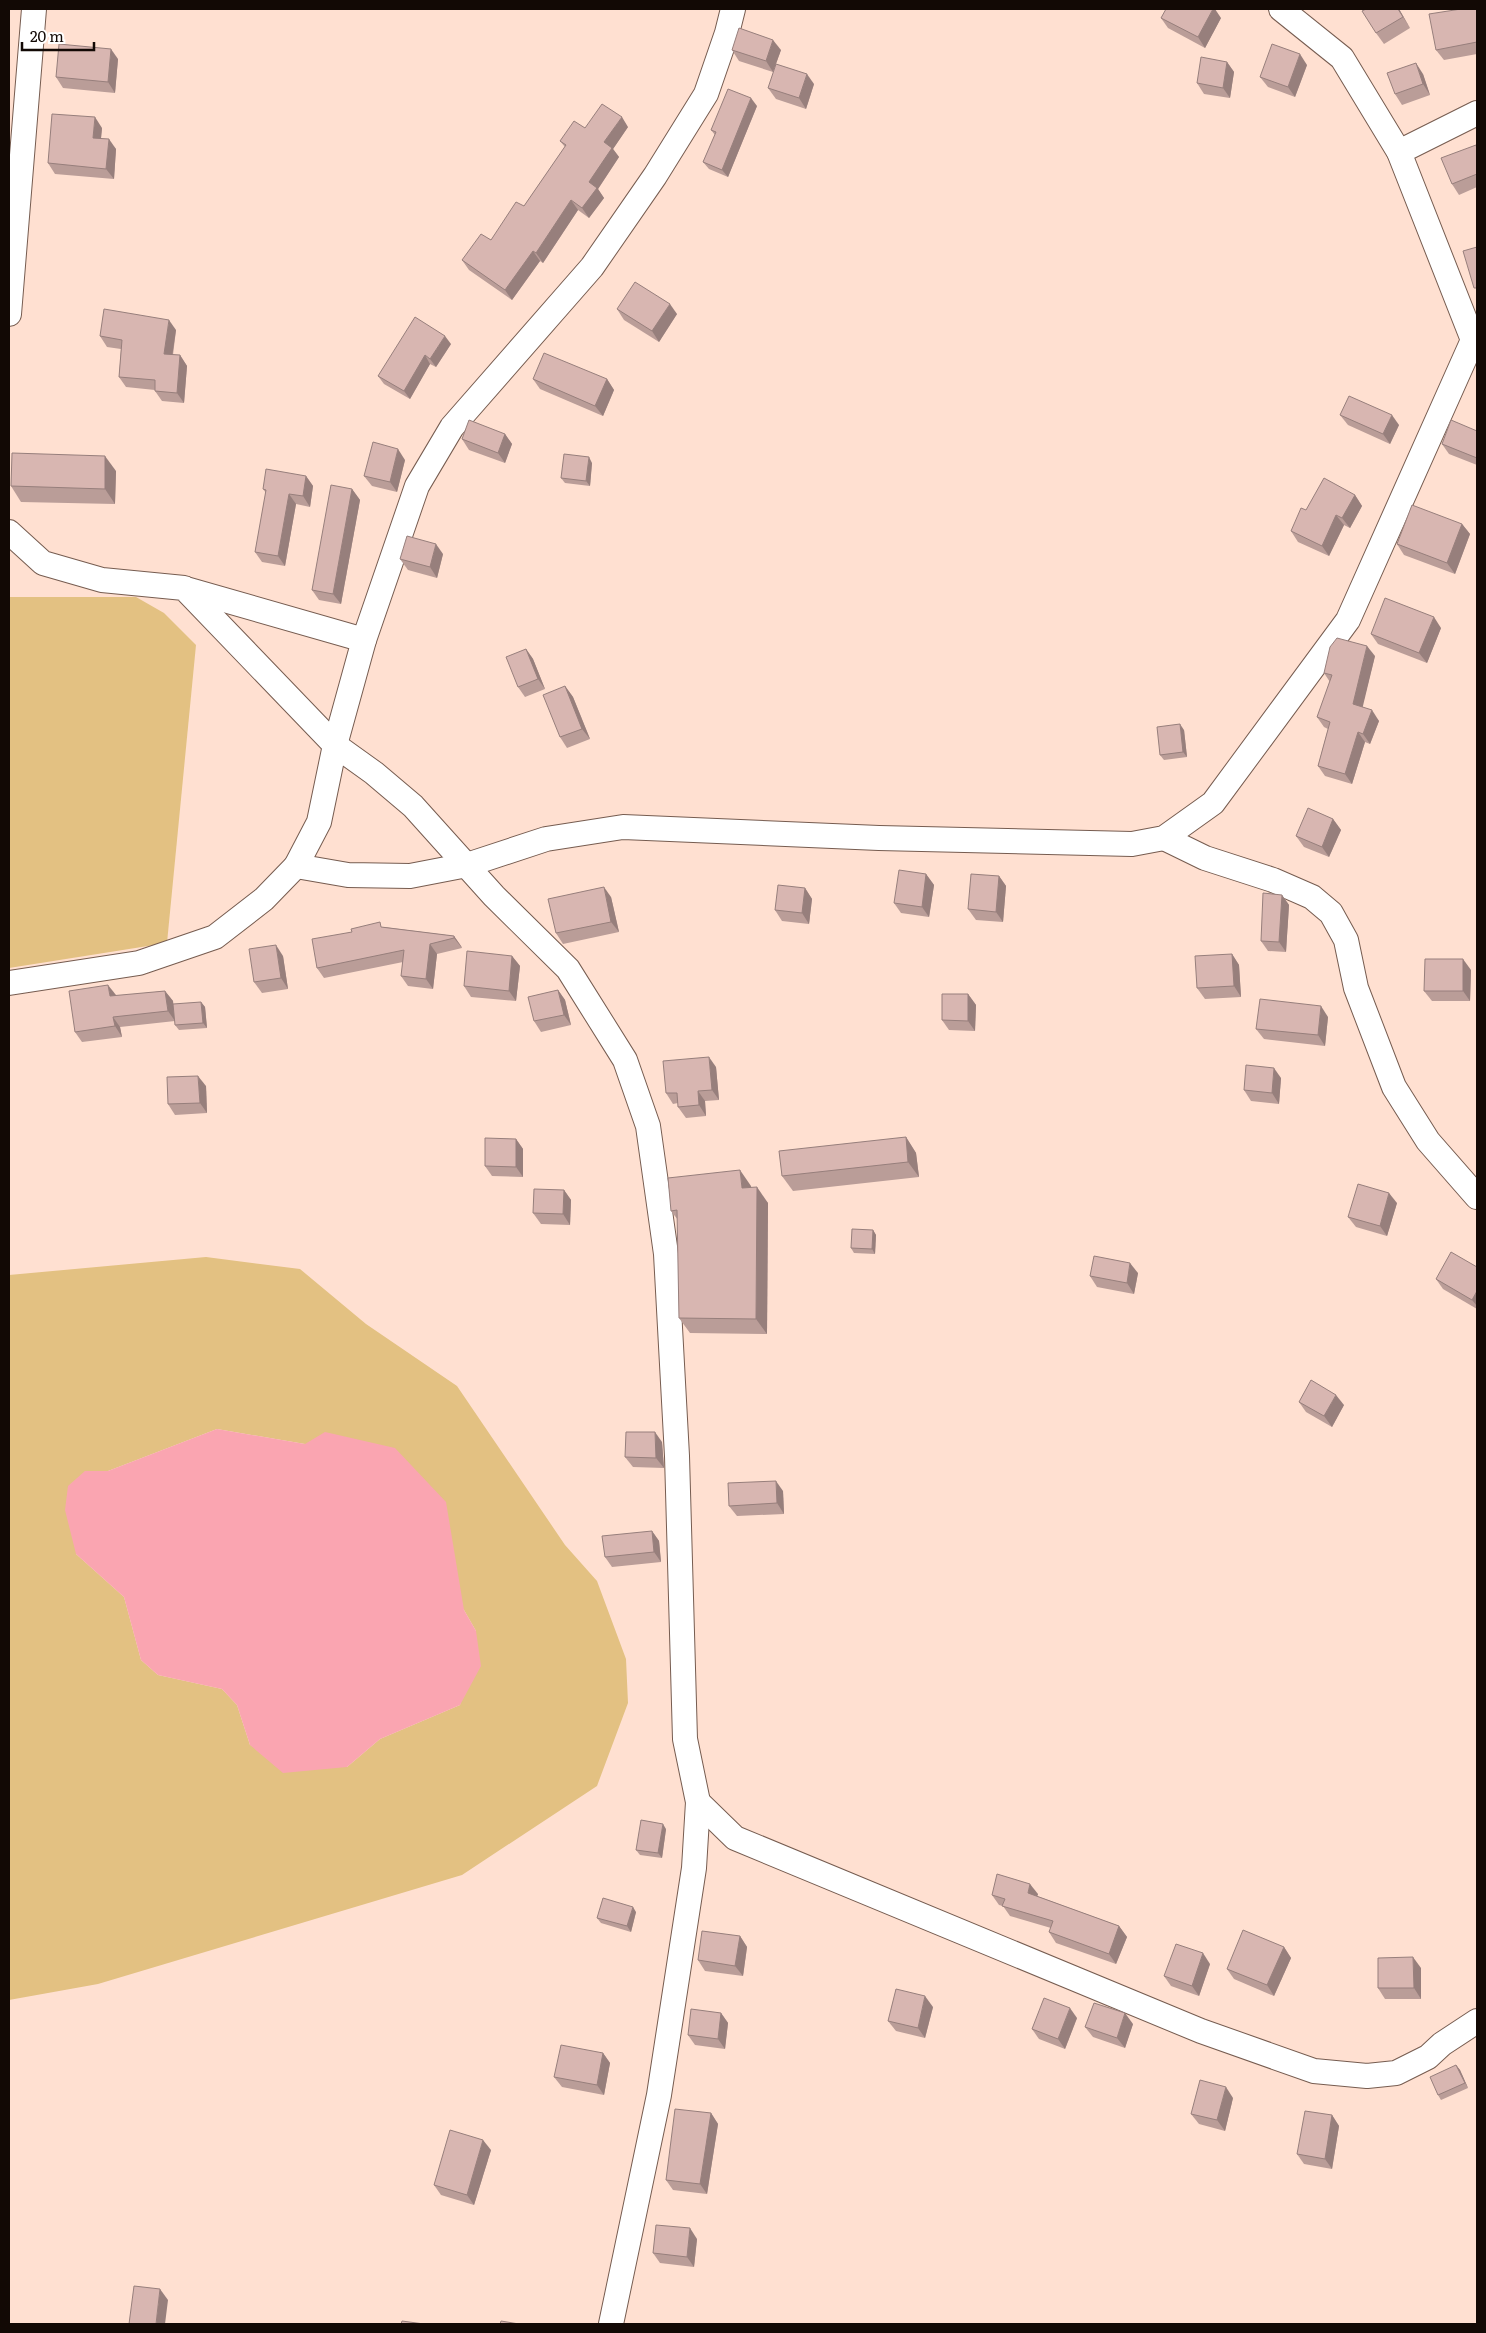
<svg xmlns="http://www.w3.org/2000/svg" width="1486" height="2333" viewBox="0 0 1486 2333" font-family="Literata,serif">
	<rect width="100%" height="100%" fill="#ffe0d1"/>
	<g fill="#e3c182" fill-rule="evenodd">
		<path d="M9 597H136L164 613 196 645 167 943 9 968Z"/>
		<path d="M206 1257 300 1269 366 1324 457 1386 565 1545 597 1581 626 1659 628 1703 597 1786 462 1875 98 1984 9 2000V1275ZM217 1429 305 1444 464 1610 476 1631 460 1705 380 1739 347 1767 250 1745 237 1705 222 1689 158 1675 141 1660 124 1597 76 1554 85 1471H108Z"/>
	</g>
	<path fill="#faa5b1" d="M217 1429 305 1444 325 1432 395 1448 446 1502 464 1610 476 1631 481 1666 460 1705 380 1739 347 1767 283 1773 250 1745 237 1705 222 1689 158 1675 141 1660 124 1597 76 1554 65 1510 68 1486 85 1471H108Z"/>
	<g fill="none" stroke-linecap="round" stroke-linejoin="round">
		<defs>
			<g id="minor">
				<path d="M1399 152 1477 113"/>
				<path d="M9 314 34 9"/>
				<path d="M9 532 43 563 102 580 184 588 335 745 374 773 413 806 494 896 568 969 625 1060 648 1126 666 1254 677 1456 685 1739 698 1802 694 1868 659 2095 611 2324"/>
				<path d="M186 589 364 640"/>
				<path d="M1164 838 1205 858 1273 880 1312 897 1331 913 1346 940 1356 988 1394 1087 1428 1141 1477 1197"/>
				<path d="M296 866 348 875 410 876 467 865 546 839 623 827 879 838 1132 844 1164 838 1213 803 1348 620 1473 340 1399 152 1342 58 1281 9"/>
				<path d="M9 983 139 963 215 937 264 899 296 866 319 822 335 745 364 640 417 486 452 427 592 267 655 176 706 94 727 33 733 9"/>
				<path d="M698 1802 735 1838 1201 2031 1314 2071 1367 2076 1396 2073 1428 2057 1442 2044 1477 2021"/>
			</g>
		</defs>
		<use href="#minor" stroke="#765c50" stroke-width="26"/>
		<use href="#minor" stroke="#fff" stroke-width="24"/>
	</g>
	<g fill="#ba9d98">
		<path d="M1399 9 1410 28 1384 44 1376 33Z"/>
		<path d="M1477 9V54L1444 60 1436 50Z"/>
		<path d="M1161 18H1221L1205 48 1168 28Z"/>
		<path d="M732 50H781L773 72 739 61Z"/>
		<path d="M118 59 115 93 63 88 56 77Z"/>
		<path d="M1227 62 1234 72 1230 98 1204 94 1197 83Z"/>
		<path d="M1307 65 1295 97 1268 87 1260 77Z"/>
		<path d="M1423 74 1430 95 1402 105 1395 94Z"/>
		<path d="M814 84 806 109 776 99 768 88Z"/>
		<path d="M757 106 728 177 709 169 703 162 715 135 711 130Z"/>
		<path d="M628 127 613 149 619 157 598 189 604 198 589 218 578 210 543 263 540 261 512 300 469 270 462 260 491 240 524 206 565 147 560 141 585 128Z"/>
		<path d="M102 128 101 138 116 149 114 179 55 174 48 163Z"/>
		<path d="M1477 147V187L1459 195 1452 184Z"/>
		<path d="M617 309 677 314 659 342 624 320Z"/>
		<path d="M176 330 173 355H180L187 366 184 403 162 401 155 391V390L126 387 119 377 121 349 107 347 100 336Z"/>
		<path d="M451 344 436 367 430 364 410 399 384 384 378 376Z"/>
		<path d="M533 379H607L614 390 603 416 540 389Z"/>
		<path d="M1340 415 1399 425 1390 444 1348 425Z"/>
		<path d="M1477 431V465L1449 454 1442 444Z"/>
		<path d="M505 434 512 444 505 463 469 450 462 439Z"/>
		<path d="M405 460 397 492 372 486 364 476Z"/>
		<path d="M592 463 590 486 565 483 561 478Z"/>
		<path d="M116 471 115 504 21 502 11 486Z"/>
		<path d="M306 476 313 486 310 507 296 504 285 566 262 562 255 552 266 493 263 489Z"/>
		<path d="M352 489 360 500 341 604 319 600 312 590Z"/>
		<path d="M1355 495 1362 506 1350 528 1344 525 1329 556 1298 542 1291 531Z"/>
		<path d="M1462 524 1470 534 1455 574 1404 555 1397 544Z"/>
		<path d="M443 554 437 578 408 570 400 559Z"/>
		<path d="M1441 628 1427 663 1378 644 1371 634Z"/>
		<path d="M526 649 533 659 545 689 525 697 518 687Z"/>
		<path d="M1375 656 1362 707 1379 721 1370 744 1365 742 1352 784 1325 776 1318 766 1328 729 1324 727 1317 717 1330 682 1324 673Z"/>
		<path d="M565 686 573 697 590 739 567 748 560 737Z"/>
		<path d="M1184 730 1187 757 1164 760 1160 755Z"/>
		<path d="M1333 819 1341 830 1329 857 1304 847 1296 836Z"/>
		<path d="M926 874 934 885 929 917 901 913 894 903Z"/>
		<path d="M999 876 1006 886 1003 922 976 920 968 909Z"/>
		<path d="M805 888 812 899 809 924 782 921 775 910Z"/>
		<path d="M1282 895 1289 905 1286 952 1268 951 1261 941Z"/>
		<path d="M611 897 619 932 563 944 556 933Z"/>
		<path d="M384 927 454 936 461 946 462 948 437 954 433 989 408 986 401 976 403 962 324 978 317 968Z"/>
		<path d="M1232 954 1239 965 1241 997 1205 999 1197 988Z"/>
		<path d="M283 956 288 989 262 993 254 982Z"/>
		<path d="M512 956 520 966 516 1001 471 997 464 986Z"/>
		<path d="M1471 970 1470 1001H1432L1424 991Z"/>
		<path d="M558 990 565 1000 571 1025 541 1032 534 1021Z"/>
		<path d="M165 991 173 1001 174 1018 201 1002 205 1007 207 1028 179 1030 175 1025V1021L120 1027 122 1037 82 1042 75 1032 116 996Z"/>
		<path d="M968 994 976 1005 975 1031 949 1030 942 1020Z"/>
		<path d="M1328 1017 1325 1046 1264 1039 1256 1029Z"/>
		<path d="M716 1067 719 1100 705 1101 706 1116 686 1118 678 1107V1103L673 1104 666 1093Z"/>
		<path d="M1281 1078 1279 1104 1251 1101 1244 1090Z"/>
		<path d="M206 1086 207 1113 175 1115 168 1104Z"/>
		<path d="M906 1137 916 1153 919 1177 793 1191 782 1176Z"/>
		<path d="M516 1139 523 1149V1177L492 1176 485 1166Z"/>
		<path d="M751 1186V1188L768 1203 767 1334 690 1333 679 1318 678 1220 671 1211Z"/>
		<path d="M564 1190 571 1200 570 1225 541 1224 533 1213Z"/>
		<path d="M1397 1203 1387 1236 1356 1227 1348 1217Z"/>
		<path d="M873 1230 876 1235 875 1254 854 1253 851 1248Z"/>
		<path d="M1477 1267V1309L1443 1289 1436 1279Z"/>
		<path d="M1138 1273 1134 1294 1097 1287 1090 1276Z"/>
		<path d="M1299 1402 1344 1405 1332 1427 1306 1412Z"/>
		<path d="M662 1442 664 1468 633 1467 625 1457Z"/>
		<path d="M783 1491 784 1514 737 1516 729 1506Z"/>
		<path d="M652 1531 659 1541 661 1562 612 1567 605 1557Z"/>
		<path d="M666 1829 662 1858 640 1855 636 1850Z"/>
		<path d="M1038 1894 1037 1896 1119 1926 1127 1937 1116 1964 1056 1943 1049 1932 1051 1928 1010 1916 1003 1906 999 1905 992 1895Z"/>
		<path d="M636 1912 631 1932 601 1923 597 1918Z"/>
		<path d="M740 1936 747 1947 743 1976 705 1971 698 1960Z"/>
		<path d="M1284 1947 1291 1958 1274 1996 1234 1979 1227 1969Z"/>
		<path d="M1210 1964 1199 1996 1171 1986 1164 1976Z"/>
		<path d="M1421 1968V1999H1385L1378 1988Z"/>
		<path d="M933 2007 925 2038 896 2031 888 2021Z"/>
		<path d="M721 2013 728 2023 725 2049 695 2045 688 2035Z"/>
		<path d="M1077 2018 1065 2049 1039 2039 1032 2029Z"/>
		<path d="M1133 2024 1125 2048 1093 2037 1085 2027Z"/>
		<path d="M603 2053 610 2063 604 2095 562 2087 554 2077Z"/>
		<path d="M1456 2065 1460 2070 1468 2088 1441 2100 1438 2095Z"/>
		<path d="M1233 2098 1225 2131 1199 2124 1191 2114Z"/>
		<path d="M711 2113 718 2124 707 2194 673 2190 666 2180Z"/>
		<path d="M1332 2115 1339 2126 1332 2169 1304 2164 1297 2154Z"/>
		<path d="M491 2150 474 2205 441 2195 434 2185Z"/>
		<path d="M697 2239 694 2267 660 2263 653 2253Z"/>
	</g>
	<g fill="#977f7c">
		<path d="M1213 9H1215L1221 18 1205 48 1198 37Z"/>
		<path d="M1398 9H1399L1410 28 1403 17Z"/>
		<path d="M773 40 781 50 773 72 766 61Z"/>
		<path d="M111 49 118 59 115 93 108 82Z"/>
		<path d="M1300 54 1307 65 1295 97 1288 87Z"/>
		<path d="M1227 62 1234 72 1230 98 1223 88Z"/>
		<path d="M1416 63 1423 74 1430 95 1423 84Z"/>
		<path d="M807 74 814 84 806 109 799 98Z"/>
		<path d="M751 98 757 106 728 177 722 170Z"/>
		<path d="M95 117 102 128 100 148 93 138Z"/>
		<path d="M622 117 628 127 613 149 619 157 598 189 604 198 589 218 582 208 589 182 604 142Z"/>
		<path d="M109 139 116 149 114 179 106 169Z"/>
		<path d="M571 200 578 210 543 263 536 253Z"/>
		<path d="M533 251 540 261 512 300 505 290Z"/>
		<path d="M670 304 677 314 659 342 652 331Z"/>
		<path d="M169 320 176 330 171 364 164 354Z"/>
		<path d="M445 336 451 344 436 367 430 359Z"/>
		<path d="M180 355 187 366 184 403 177 393Z"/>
		<path d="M425 355 430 364 410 399 404 391Z"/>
		<path d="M607 379 614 390 603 416 595 406Z"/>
		<path d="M1392 415 1399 425 1390 444 1383 434Z"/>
		<path d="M505 434 512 444 505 463 498 453Z"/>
		<path d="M398 449 405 460 397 492 390 482Z"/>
		<path d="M105 456 116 471 115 504 105 489Z"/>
		<path d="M589 457 592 463 590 486 586 481Z"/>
		<path d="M306 476 313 486 310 507 303 496Z"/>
		<path d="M352 489 360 500 341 604 333 594Z"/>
		<path d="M289 494 296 504 285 566 278 556Z"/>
		<path d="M1355 495 1362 506 1350 528 1342 518Z"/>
		<path d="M1336 515 1344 525 1329 556 1322 546Z"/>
		<path d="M1462 524 1470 534 1455 574 1447 563Z"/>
		<path d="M436 544 443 554 437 578 430 567Z"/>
		<path d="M1434 617 1441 628 1427 663 1419 653Z"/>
		<path d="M1367 646 1375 656 1361 714 1353 704Z"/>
		<path d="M526 649 533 659 545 689 538 679Z"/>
		<path d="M565 686 573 697 590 739 582 729Z"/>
		<path d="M1372 710 1379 721 1370 744 1363 734Z"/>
		<path d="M1180 724 1184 730 1187 757 1183 752Z"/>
		<path d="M1358 732 1365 742 1352 784 1345 774Z"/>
		<path d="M1333 819 1341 830 1329 857 1322 847Z"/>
		<path d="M926 874 934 885 929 917 922 907Z"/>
		<path d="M999 876 1006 886 1003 922 996 912Z"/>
		<path d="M604 887 611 897 619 932 611 922Z"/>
		<path d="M805 888 812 899 809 924 802 913Z"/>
		<path d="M1282 895 1289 905 1286 952 1279 942Z"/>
		<path d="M454 936 461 946 462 948 454 938Z"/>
		<path d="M430 944 437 954 433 989 426 979Z"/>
		<path d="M276 945 283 956 288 989 281 978Z"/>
		<path d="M1232 954 1239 965 1241 997 1234 986Z"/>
		<path d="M512 956 520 966 516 1001 509 991Z"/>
		<path d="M1463 959 1471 970 1470 1001 1463 991Z"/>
		<path d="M108 985 116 995 117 1007 110 996Z"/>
		<path d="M558 990 565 1000 571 1025 564 1015Z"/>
		<path d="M165 991 173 1001 175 1021 168 1011Z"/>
		<path d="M968 994 976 1005 975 1031 968 1021Z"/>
		<path d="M201 1002 205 1007 207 1028 203 1023Z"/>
		<path d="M1321 1006 1328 1017 1325 1046 1318 1035Z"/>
		<path d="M113 1017 120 1027 122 1037 115 1026Z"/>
		<path d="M709 1057 716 1067 719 1100 712 1090Z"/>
		<path d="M1274 1068 1281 1078 1279 1104 1272 1093Z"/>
		<path d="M198 1076 206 1086 207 1113 200 1103Z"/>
		<path d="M698 1091 705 1101 706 1116 699 1105Z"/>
		<path d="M906 1137 916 1153 919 1177 908 1162Z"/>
		<path d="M516 1139 523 1149V1177L516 1167Z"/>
		<path d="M740 1170 751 1186 753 1204 742 1188Z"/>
		<path d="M757 1187 768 1203 767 1334 756 1319Z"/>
		<path d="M564 1190 571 1200 570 1225 563 1214Z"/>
		<path d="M1389 1193 1397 1203 1387 1236 1380 1226Z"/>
		<path d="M873 1230 876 1235 875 1254 872 1249Z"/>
		<path d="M1130 1263 1138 1273 1134 1294 1127 1283Z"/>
		<path d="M1477 1291V1306L1472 1300Z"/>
		<path d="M1336 1395 1344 1405 1332 1427 1324 1416Z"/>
		<path d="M655 1432 662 1442 664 1468 656 1458Z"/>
		<path d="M776 1481 783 1491 784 1514 777 1503Z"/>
		<path d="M652 1531 659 1541 661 1562 654 1552Z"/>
		<path d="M663 1824 666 1829 662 1858 658 1853Z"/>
		<path d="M1030 1884 1038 1894 1035 1903 1028 1893Z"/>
		<path d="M633 1907 636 1912 631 1932 627 1926Z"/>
		<path d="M1119 1926 1127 1937 1116 1964 1109 1954Z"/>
		<path d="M740 1936 747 1947 743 1976 735 1966Z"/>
		<path d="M1284 1947 1291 1958 1274 1996 1267 1985Z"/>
		<path d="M1203 1953 1210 1964 1199 1996 1192 1986Z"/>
		<path d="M1413 1957 1421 1968V1999L1414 1988Z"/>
		<path d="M925 1996 933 2007 925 2038 918 2028Z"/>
		<path d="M1070 2008 1077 2018 1065 2049 1058 2039Z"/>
		<path d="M721 2013 728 2023 725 2049 718 2039Z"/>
		<path d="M1125 2013 1133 2024 1125 2048 1117 2038Z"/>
		<path d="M603 2053 610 2063 604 2095 597 2085Z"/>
		<path d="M1456 2065 1460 2070 1468 2088 1465 2083Z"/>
		<path d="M1226 2087 1233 2098 1225 2131 1217 2120Z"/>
		<path d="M711 2113 718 2124 707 2194 700 2184Z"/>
		<path d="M1332 2115 1339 2126 1332 2169 1325 2159Z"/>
		<path d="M483 2140 491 2150 474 2205 467 2195Z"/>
		<path d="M690 2228 697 2239 694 2267 687 2257Z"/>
		<path d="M160 2289 168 2300 165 2324H156Z"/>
	</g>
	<g fill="#d8b6b1" stroke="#977f7c">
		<path d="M1166 9H1213L1198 37 1161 18Z"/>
		<path d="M1366 9H1398L1403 17 1376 33 1362 11Z"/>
		<path d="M1461 9H1477V42L1436 50 1429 14Z"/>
		<path d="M739 28 773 40 766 61 732 50Z"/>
		<path d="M59 44 111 49 108 82 56 77Z"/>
		<path d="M1272 44 1300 54 1288 87 1260 77Z"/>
		<path d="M1201 57 1227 62 1223 88 1197 83Z"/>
		<path d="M1416 63 1423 84 1395 94 1387 73Z"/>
		<path d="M776 64 807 74 799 98 768 88Z"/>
		<path d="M728 89 751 98 722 170 703 162 716 132 711 130Z"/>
		<path d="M602 104 622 117 604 142 612 148 589 182 597 188 582 208 571 200 536 253 533 251 505 290 462 260 481 234 491 240 516 202 524 206 566 145 560 141 574 121 585 128Z"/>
		<path d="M52 114 95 117 93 138 109 139 106 169 48 163Z"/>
		<path d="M1476 145 1477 149V174L1452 184 1441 158Z"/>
		<path d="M1477 247V288H1474L1463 251Z"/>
		<path d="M635 282 670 304 652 331 617 309Z"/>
		<path d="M104 309 169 320 164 354 180 355 177 393 155 391V380L119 377 122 340 100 336Z"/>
		<path d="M415 317 445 336 430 359 425 355 404 391 378 376Z"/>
		<path d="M544 353 607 379 595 406 533 379Z"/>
		<path d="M1349 396 1392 415 1383 434 1340 415Z"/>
		<path d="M469 420 505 434 498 453 462 439Z"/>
		<path d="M1451 420 1477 431V458L1442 444Z"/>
		<path d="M373 442 398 449 390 482 364 476Z"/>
		<path d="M12 453 105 456V489L11 486Z"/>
		<path d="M564 454 589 457 586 481 561 478Z"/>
		<path d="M266 469 306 476 303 496 289 494 278 556 255 552 266 490 263 489Z"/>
		<path d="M1324 478 1355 495 1342 518 1336 515 1322 546 1291 531 1301 508 1306 510Z"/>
		<path d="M331 485 352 489 333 594 312 590Z"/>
		<path d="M1412 505 1462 524 1447 563 1397 544Z"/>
		<path d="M407 536 436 544 430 567 400 559Z"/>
		<path d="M1385 598 1434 617 1419 653 1371 634Z"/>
		<path d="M1337 638 1367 646 1353 704 1372 710 1363 734 1358 732 1345 774 1318 766 1330 722 1317 717 1332 675 1324 673 1330 647Z"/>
		<path d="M526 649 538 679 518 687 506 657Z"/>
		<path d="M565 686 582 729 560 737 543 695Z"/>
		<path d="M1180 724 1183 752 1160 755 1157 727Z"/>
		<path d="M1308 808 1333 819 1322 847 1296 836Z"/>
		<path d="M899 870 926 874 922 907 894 903Z"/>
		<path d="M971 874 999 876 996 912 968 909Z"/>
		<path d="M778 885 805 888 802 913 775 910Z"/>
		<path d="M604 887 611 922 556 933 548 899Z"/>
		<path d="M1263 893 1282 895 1279 942 1261 941Z"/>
		<path d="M380 922 381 927 454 936V938L430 944 426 979 401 976 404 950 317 968 312 939 352 932 351 929Z"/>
		<path d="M276 945 281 978 254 982 249 949Z"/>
		<path d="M467 951 512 956 509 991 464 986Z"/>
		<path d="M1232 954 1234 986 1197 988 1195 956Z"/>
		<path d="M1425 959H1463V991H1424Z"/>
		<path d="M108 985 110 996 165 991 168 1011 113 1017 115 1026 75 1032 69 991Z"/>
		<path d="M558 990 564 1015 534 1021 528 997Z"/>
		<path d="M942 994H968V1021L942 1020Z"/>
		<path d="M1260 999 1321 1006 1318 1035 1256 1029Z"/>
		<path d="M201 1002 203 1023 175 1025 173 1004Z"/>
		<path d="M709 1057 712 1090 698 1091 699 1105 678 1107 677 1093H666L663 1061Z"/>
		<path d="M1246 1065 1274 1068 1272 1093 1244 1090Z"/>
		<path d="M198 1076 200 1103 168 1104 167 1077Z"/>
		<path d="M906 1137 908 1162 782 1176 779 1151Z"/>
		<path d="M485 1138 516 1139V1167L485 1166Z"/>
		<path d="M740 1170 742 1188 757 1187 756 1319 679 1318 677 1210 671 1211 668 1178Z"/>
		<path d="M1358 1184 1389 1193 1380 1226 1348 1217Z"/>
		<path d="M534 1189 564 1190 563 1214 533 1213Z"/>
		<path d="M852 1229 873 1230 872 1249 851 1248Z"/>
		<path d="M1451 1252 1477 1267V1291L1472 1300 1436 1279Z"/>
		<path d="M1094 1256 1130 1263 1127 1283 1090 1276Z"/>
		<path d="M1311 1380 1336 1395 1324 1416 1299 1402Z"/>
		<path d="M626 1432H655L656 1458 625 1457Z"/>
		<path d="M776 1481 777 1503 729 1506 728 1483Z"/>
		<path d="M652 1531 654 1552 605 1557 602 1536Z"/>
		<path d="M641 1820 663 1824 658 1853 636 1850Z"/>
		<path d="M997 1874 1030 1884 1028 1893 1119 1926 1109 1954 1049 1932 1053 1921 1002 1906 1005 1899 992 1895Z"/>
		<path d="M603 1898 633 1907 627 1926 597 1918Z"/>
		<path d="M1243 1930 1284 1947 1267 1985 1227 1969Z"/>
		<path d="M702 1931 740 1936 735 1966 698 1960Z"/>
		<path d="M1176 1944 1203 1953 1192 1986 1164 1976Z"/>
		<path d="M1413 1957 1414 1988H1378V1958Z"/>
		<path d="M896 1989 925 1996 918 2028 888 2021Z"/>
		<path d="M1044 1998 1070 2008 1058 2039 1032 2029Z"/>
		<path d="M1094 2003 1125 2013 1117 2038 1085 2027Z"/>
		<path d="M691 2009 721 2013 718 2039 688 2035Z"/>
		<path d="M561 2045 603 2053 597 2085 554 2077Z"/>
		<path d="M1456 2065 1465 2083 1438 2095 1430 2077Z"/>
		<path d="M1200 2080 1226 2087 1217 2120 1191 2114Z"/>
		<path d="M675 2109 711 2113 700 2184 666 2180Z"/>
		<path d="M1305 2111 1332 2115 1325 2159 1297 2154Z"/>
		<path d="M450 2130 483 2140 467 2195 434 2185Z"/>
		<path d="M656 2225 690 2228 687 2257 653 2253Z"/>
		<path d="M134 2286 160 2289 156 2324H129Z"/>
		<path d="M402 2321 424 2324H401Z"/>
		<path d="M501 2321 519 2324H500Z"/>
	</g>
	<rect width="1486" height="2333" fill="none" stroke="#120905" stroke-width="20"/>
	<path d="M22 42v8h72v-8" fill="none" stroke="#120905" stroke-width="2.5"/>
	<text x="30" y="42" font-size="15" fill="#120905" stroke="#ffffff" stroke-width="4" paint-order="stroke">20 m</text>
</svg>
